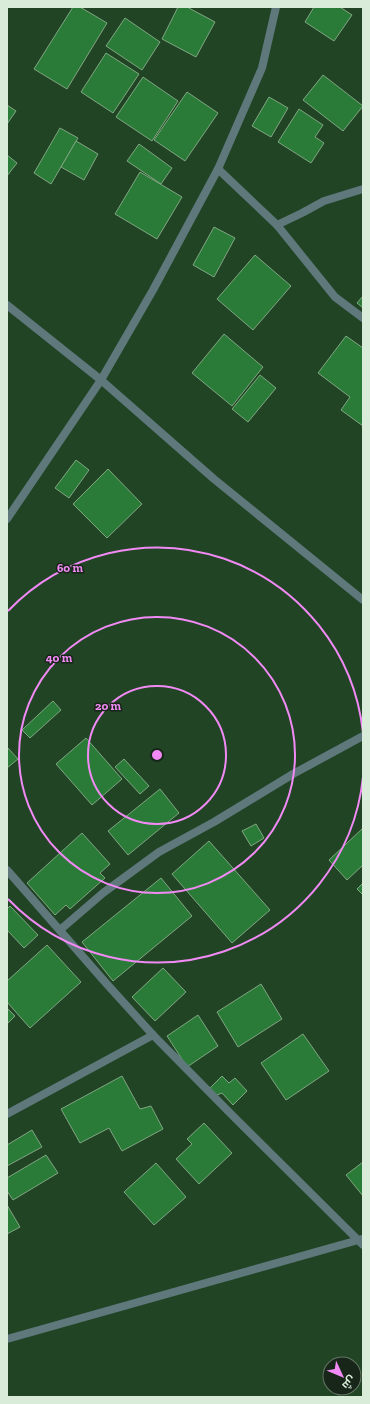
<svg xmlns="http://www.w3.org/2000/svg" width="370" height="1404" viewBox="0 0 370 1404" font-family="'Zilla Slab',Cairo,serif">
	<rect width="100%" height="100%" fill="#214425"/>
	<g fill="#2b7b38" stroke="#80a682">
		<path d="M73 7H80L107 23 67 89 34 69Z"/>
		<path d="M178 7H187L215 22 196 57 162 39Z"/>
		<path d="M314 7H340L352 15 334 41 305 22Z"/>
		<path d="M125 18 160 42 142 70 106 46Z"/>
		<path d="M106 53 139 74 113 113 81 92Z"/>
		<path d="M323 75 363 106 343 131 303 100Z"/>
		<path d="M143 77 178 101 152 141 116 117Z"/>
		<path d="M187 92 218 113 185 161 154 140Z"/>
		<path d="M269 97 288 108 271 137 252 126Z"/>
		<path d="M7 105 16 111 7 124Z"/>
		<path d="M299 109 323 125 315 137 324 143 311 163 278 142Z"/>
		<path d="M60 128 78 138 51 184 34 173Z"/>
		<path d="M76 141 98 154 84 180 61 167Z"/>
		<path d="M139 144 172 168 161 184 127 161Z"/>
		<path d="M7 155 17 163 7 176Z"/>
		<path d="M140 172 182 197 157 239 115 214Z"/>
		<path d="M214 227 235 238 214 277 193 265Z"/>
		<path d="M255 255 291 286 253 330 217 299Z"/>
		<path d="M363 296V308L357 303Z"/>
		<path d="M224 334 263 367 232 406 192 373Z"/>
		<path d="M346 336 363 348V426L341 410 350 397 318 373Z"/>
		<path d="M260 375 276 388 248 422 232 409Z"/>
		<path d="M76 460 89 470 69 498 55 488Z"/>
		<path d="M108 469 142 504 107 538 73 504Z"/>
		<path d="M53 701 61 710 30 738 22 730Z"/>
		<path d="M86 738 122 779 92 805 56 764Z"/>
		<path d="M7 747 18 759 7 768Z"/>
		<path d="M124 759 149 786 140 794 115 767Z"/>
		<path d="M160 789 179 813 128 855 108 831Z"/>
		<path d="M256 824 264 838 251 846 242 831Z"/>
		<path d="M363 828V865L347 880 329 860Z"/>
		<path d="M82 833 110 864 100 873 105 878 70 909 66 905 55 915 27 883Z"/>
		<path d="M209 841 270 910 232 943 172 874Z"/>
		<path d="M161 878 192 916 113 981 82 942Z"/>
		<path d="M363 883V895L357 889Z"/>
		<path d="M10 906 38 935 24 948 7 930V909Z"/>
		<path d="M47 945 81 982 30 1028 7 1002V981Z"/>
		<path d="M163 968 186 992 155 1021 132 997Z"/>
		<path d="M261 984 282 1019 238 1047 217 1012Z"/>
		<path d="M7 1008 15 1016 7 1024Z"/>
		<path d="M198 1015 218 1046 187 1067 167 1036Z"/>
		<path d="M303 1034 329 1071 286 1100 261 1063Z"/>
		<path d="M122 1076 140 1109 151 1106 163 1129 122 1151 109 1128 80 1143 61 1109Z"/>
		<path d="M222 1076 229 1083 235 1078 247 1091 233 1105 222 1093 217 1095 210 1088Z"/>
		<path d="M204 1123 232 1153 199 1184 176 1159 192 1144 187 1139Z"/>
		<path d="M32 1130 42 1147 7 1166V1145Z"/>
		<path d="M46 1155 58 1173 13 1200 7 1191V1178Z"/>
		<path d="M363 1162V1196L346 1175Z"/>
		<path d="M156 1163 186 1197 154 1225 124 1192Z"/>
		<path d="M7 1205 20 1227 7 1234Z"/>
	</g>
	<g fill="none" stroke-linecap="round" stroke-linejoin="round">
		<g stroke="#5f787c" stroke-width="8">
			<path d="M218 169 277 225 335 297 363 318"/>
			<path d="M277 225 302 213 324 201 363 189"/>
			<path d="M7 305 101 380 214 479 363 600"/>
			<path d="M7 519 101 380 153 290 218 169 262 68 276 7"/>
			<path d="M7 870 105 982 153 1035 232 1115 363 1245"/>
			<path d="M60 930 103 893 159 852 214 822 293 774 363 736"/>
			<path d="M7 1114 153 1035"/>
			<path d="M7 1339 362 1239"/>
		</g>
	</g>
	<g fill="none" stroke="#f18af4" stroke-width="2">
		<circle cx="157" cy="755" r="69"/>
		<circle cx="157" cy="755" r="138"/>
		<path d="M363 777A207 207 0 0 1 8 899M8 611A207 207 0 0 1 363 733"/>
	</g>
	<circle cx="157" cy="755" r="6" fill="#f18af4" stroke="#172618" stroke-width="2"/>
	<g font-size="12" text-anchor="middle" font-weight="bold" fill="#f18af4" stroke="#172618" stroke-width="3" stroke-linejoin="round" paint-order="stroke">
		<text x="70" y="572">60 m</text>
		<text x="59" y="662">40 m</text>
		<text x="108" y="710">20 m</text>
	</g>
	<rect width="370" height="1404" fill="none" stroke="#d8ecd9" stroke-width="16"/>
	<g transform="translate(342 1376) rotate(134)"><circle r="19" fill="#172618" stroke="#647565"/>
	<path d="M0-3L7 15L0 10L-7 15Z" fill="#f18af4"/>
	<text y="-6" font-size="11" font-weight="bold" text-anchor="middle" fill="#d8ecd9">ش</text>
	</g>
</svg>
